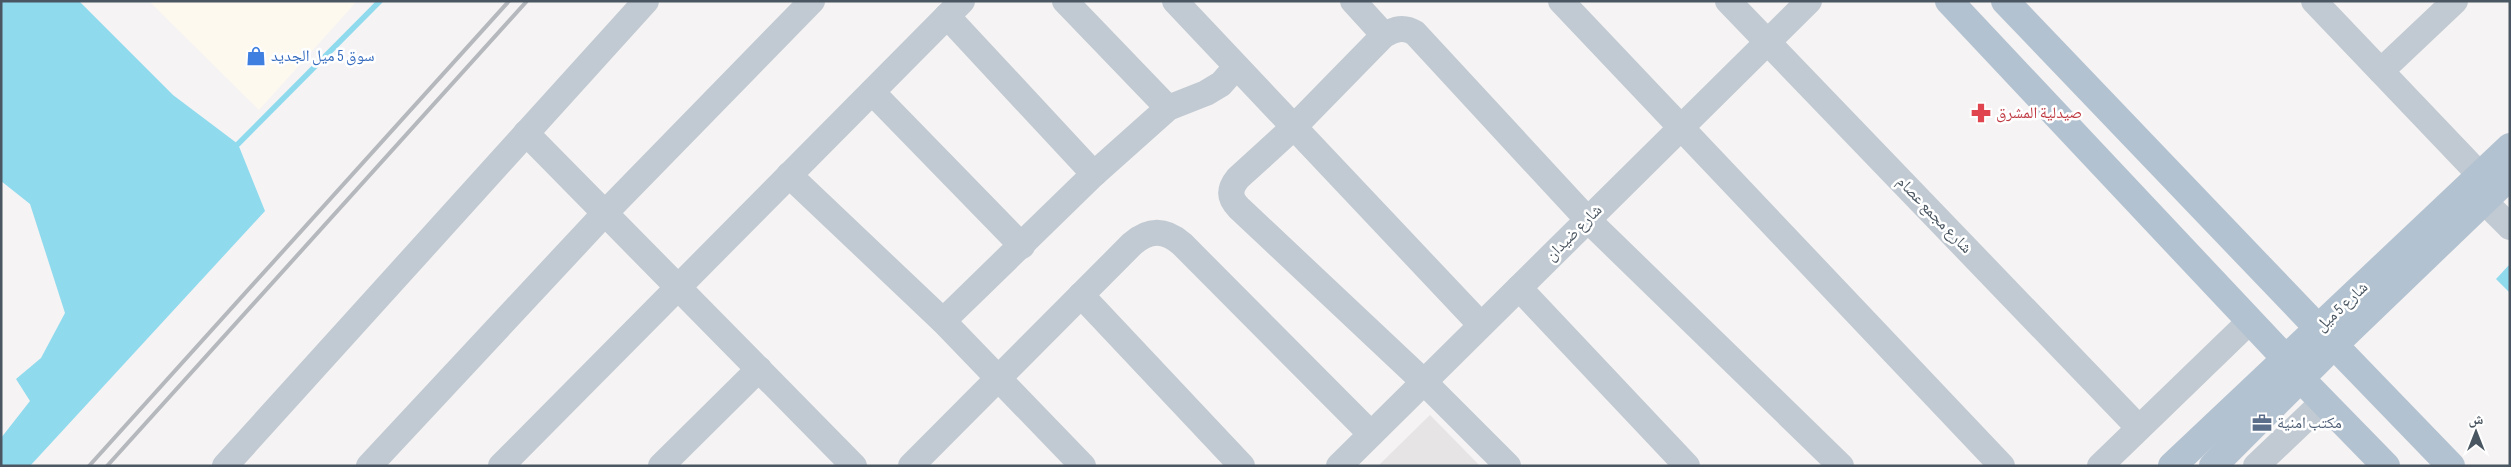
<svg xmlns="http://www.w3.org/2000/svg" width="2511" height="467" viewBox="0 0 2511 467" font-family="'Sofia Sans Condensed','Noto Naskh Arabic',sans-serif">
	<rect width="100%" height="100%" fill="#f5f3f3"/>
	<path fill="#fdf9ef" d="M149 1H357L259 110Z"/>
	<path fill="#e6e4e5" d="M1430 415 1480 466H1378Z"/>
	<g fill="#90daee">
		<path d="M1 1H79L173 95 238 144 265 211 30 466H1V438L30 401 16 379 41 358 65 313 30 204 1 181Z"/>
		<path d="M2510 264V293L2496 279Z"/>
	</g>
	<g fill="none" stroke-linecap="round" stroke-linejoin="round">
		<path stroke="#90daee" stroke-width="5.5" d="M238 144 380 1"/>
		<g stroke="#c1cad2" stroke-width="26">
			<path d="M1065 1 1168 108"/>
			<path d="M1175 1 1481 325"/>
			<path d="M1353 1 1384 35"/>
			<path d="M1561 1 2002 466"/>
			<path d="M1728 1 2139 428"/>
			<path d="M2314 1 2480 175"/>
			<path d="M947 16 1094 174"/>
			<path d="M2381 71 2455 1"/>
			<path d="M872 92 1022 246"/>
			<path d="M526 133 854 466"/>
			<path d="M789 175 943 321 1083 466"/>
			<path d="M2484 201 2510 227"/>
			<path d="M1519 288 1687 466"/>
			<path d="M1081 295 1242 466"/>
			<path d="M943 321 1094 174 1168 108 1206 93 1221 84 1236 67"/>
			<path d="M225 466 646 1"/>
			<path d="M369 466 605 213 812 1"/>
			<path d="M501 466 962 1"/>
			<path d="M661 466 759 369"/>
			<path d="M911 466 1132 244C1149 229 1165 229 1182 244L1371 434"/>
			<path d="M1339 466 1809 1"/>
			<path d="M1508 466 1424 382 1239 208C1229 198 1229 189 1238 178L1293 128 1384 35C1395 29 1404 26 1415 33L1588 220 1841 466"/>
			<path d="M2100 466 2250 321"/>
			<path d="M2256 466 2318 407"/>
		</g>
		<g stroke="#b3c2d1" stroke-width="28">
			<path d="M1949 1 2285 358"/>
			<path d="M2005 1 2319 329"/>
			<path d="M2334 345 2451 466"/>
			<path d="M2300 378 2386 466"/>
			<path d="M2172 466 2510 147"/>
			<path d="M2213 466 2334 345 2510 176"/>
		</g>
		<g stroke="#b5b8bd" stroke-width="4">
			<path d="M89 466 509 1"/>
			<path d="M107 466 527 1"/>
		</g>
	</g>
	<defs>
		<symbol id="shop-bare" viewBox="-9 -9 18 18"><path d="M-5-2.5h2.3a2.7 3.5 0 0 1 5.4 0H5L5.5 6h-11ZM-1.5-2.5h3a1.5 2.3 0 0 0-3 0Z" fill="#3f7fe0" stroke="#fff" stroke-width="2.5" paint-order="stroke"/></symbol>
		<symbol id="pharmacy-bare" viewBox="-9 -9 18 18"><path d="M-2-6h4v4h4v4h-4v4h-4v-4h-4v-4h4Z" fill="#e0444e" stroke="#fff" stroke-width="2.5" paint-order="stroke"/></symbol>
		<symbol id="office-bare" viewBox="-9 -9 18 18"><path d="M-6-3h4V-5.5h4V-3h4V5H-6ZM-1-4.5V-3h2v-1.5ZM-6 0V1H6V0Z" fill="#5c6f8a" stroke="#fff" stroke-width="2.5" paint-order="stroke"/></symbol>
	</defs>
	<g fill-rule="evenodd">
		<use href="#shop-bare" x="242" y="42" width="28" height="28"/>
		<use href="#pharmacy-bare" x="1967" y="99" width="28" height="28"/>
		<use href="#office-bare" x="2248" y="409" width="28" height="28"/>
	</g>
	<g text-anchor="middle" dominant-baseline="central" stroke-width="5" stroke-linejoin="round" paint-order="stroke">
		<g font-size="16" fill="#366cbe" stroke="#fff" text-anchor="start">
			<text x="271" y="56">سوق 5 ميل الجديد</text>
		</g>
		<g font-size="16" fill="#be3a42" stroke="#fff" text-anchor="start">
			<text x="1996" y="113">صيدلية المشرق</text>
		</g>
		<g font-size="16" fill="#4a5661" stroke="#fff">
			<text transform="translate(1934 215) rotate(46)">شارع مجمع عصام</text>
			<text transform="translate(1574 233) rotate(-45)">شارع ضيدان</text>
			<text transform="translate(2342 307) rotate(-43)">شارع 5 ميل</text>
		</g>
		<g font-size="16" fill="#4e5e75" stroke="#fff" text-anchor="start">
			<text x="2277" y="423">مكتب امنية</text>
		</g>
	</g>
	<rect width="2511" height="467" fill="none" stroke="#4a5661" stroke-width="5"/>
	<g transform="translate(2476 432)" stroke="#ffffff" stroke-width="4" paint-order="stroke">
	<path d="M0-4L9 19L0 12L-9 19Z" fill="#4a5661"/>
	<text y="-8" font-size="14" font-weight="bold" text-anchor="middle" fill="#4a5661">ش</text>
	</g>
</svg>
